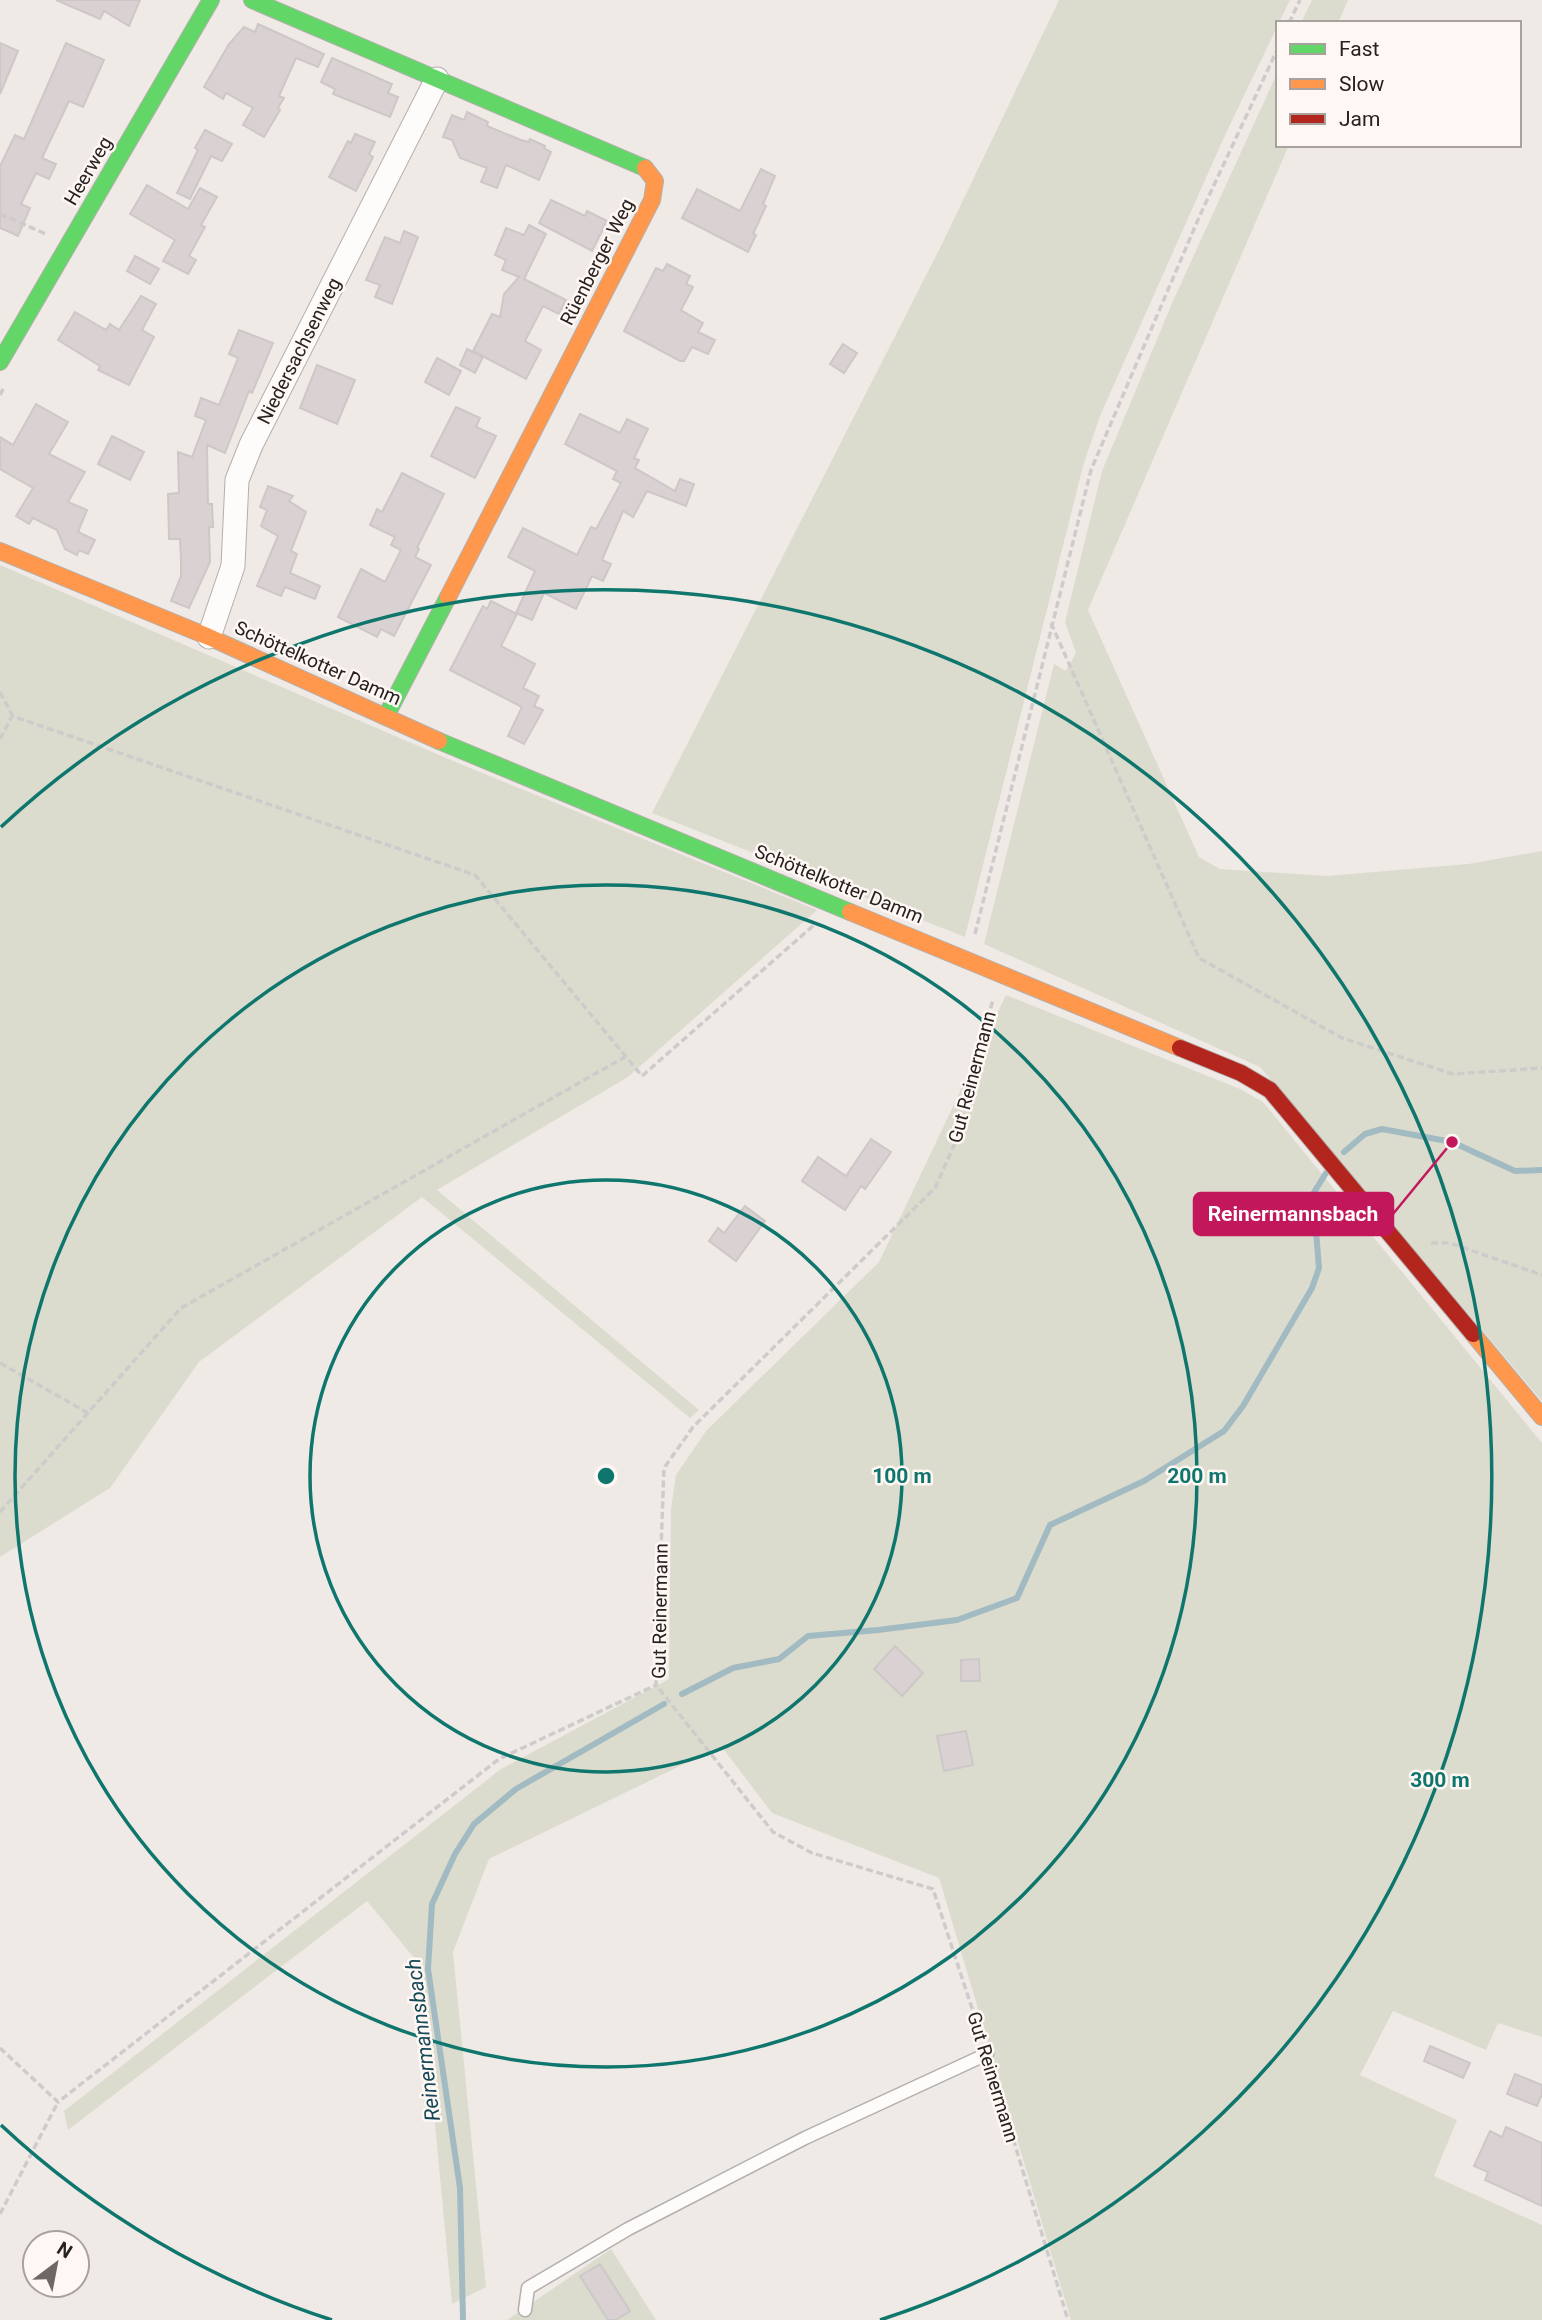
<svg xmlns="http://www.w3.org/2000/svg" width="1542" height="2320" viewBox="0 0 1542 2320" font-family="Roboto,sans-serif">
	<rect width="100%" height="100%" fill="#f0eae7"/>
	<g fill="#dcdcce">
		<path d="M1059 0H1290L1226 133 1100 416 1083 466 965 937 652 813 942 244Z"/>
		<path d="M1312 0H1348L1338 23H1301Z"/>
		<path d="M1278 71V145H1289L1088 610 1199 857 1220 869 1327 876 1468 864 1542 851V1401L1260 1067 984 944 1054 664 1066 671 1076 653 1065 622 1102 471 1173 301Z"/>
		<path d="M0 565 453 761 817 910 628 1077 437 1190 699 1410 690 1418 422 1197 199 1362 110 1488 0 1557Z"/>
		<path d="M1006 995 1240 1089 1263 1102 1542 1443V2037L1498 2023 1486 2050 1393 2011 1360 2075 1457 2120 1434 2176 1542 2225V2320H1071L939 1878 772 1813 721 1746 489 1859 453 1952 486 2287 452 2304 420 1965 367 1901 68 2130 64 2111 501 1769 669 1679 671 1509 676 1475 706 1431 879 1262Z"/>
		<path d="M611 2249 656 2320H507Z"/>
	</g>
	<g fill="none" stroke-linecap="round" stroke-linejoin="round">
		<g stroke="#a2bac1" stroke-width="6">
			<path d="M1344 1152 1365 1134 1382 1129 1452 1142 1515 1171 1542 1170"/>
			<path d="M682 1694 733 1668 779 1659 808 1636 878 1630 957 1620 1017 1598 1050 1525 1144 1481 1224 1431 1243 1406 1312 1288 1319 1268 1313 1194 1326 1173"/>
			<path d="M463 2320 460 2188 428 1969 432 1904 455 1854 474 1824 516 1789 664 1704"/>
		</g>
	</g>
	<g fill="#d9d1d2" stroke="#cdc8c8" stroke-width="2">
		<path d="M56 0H140L129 26 104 11 100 19Z"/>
		<path d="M258 24 324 54 318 67 296 58 279 96 284 98 278 108 280 110 264 137 243 125 253 108 226 93 223 99 204 87 229 44 244 27 255 32Z"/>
		<path d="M0 43 18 51 0 94Z"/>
		<path d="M66 43 104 60 83 107 69 101 42 158 56 164 49 179 36 173 21 204 30 208 18 236 0 228V166L15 135 24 139Z"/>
		<path d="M332 58 392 84 388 93 398 97 390 117 333 94 335 89 321 82Z"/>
		<path d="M467 112 488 122 487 126 521 140 529 142 530 139 545 146 544 148 551 152 539 180 506 165 497 188 481 182 487 168 460 158 452 140 443 137 452 115 464 120Z"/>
		<path d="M205 130 232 144 222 161 211 156 190 199 177 193 198 150 195 148Z"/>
		<path d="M355 134 375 142 369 154 373 157 356 191 329 177 348 141 351 143Z"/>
		<path d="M761 169 775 176 763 204 766 206 753 234 756 235 748 252 682 218 697 189 740 211Z"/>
		<path d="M147 185 188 209 200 188 217 197 201 225 205 227 189 256 196 260 188 274 163 261 175 240 130 214Z"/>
		<path d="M551 200 585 216 587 211 607 221 592 251 539 223Z"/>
		<path d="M529 225 546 234 524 279 566 300 559 314 543 306 525 341 541 350 526 379 473 351 492 314 500 317 504 294 519 277 502 270 506 260 495 255 506 228 524 235Z"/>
		<path d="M404 231 418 237 392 304 375 297 380 285 366 280 385 237 400 243Z"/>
		<path d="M135 256 159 269 150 284 127 271Z"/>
		<path d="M667 264 690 276 686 284 693 287 681 310 703 323 698 332 715 340 708 354 692 347 684 361H680L624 331 656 268 663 271Z"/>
		<path d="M141 296 156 304 142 330 154 337 129 385 98 370 100 366 58 340 75 312 106 330 110 324 119 330Z"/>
		<path d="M239 330 273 343 252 393 249 391 225 453 207 445 208 504H212L213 527H209L210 562 189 608 171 601 181 576V559L180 539H169L168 494 179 493 178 452 192 457 206 420 195 416 201 398 219 405 238 358 229 354Z"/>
		<path d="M843 344 857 353 844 373 830 364Z"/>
		<path d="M467 349 483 357 475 373 460 365Z"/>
		<path d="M437 358 461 371 449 395 425 382Z"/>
		<path d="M317 365 355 380 337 424 300 408Z"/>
		<path d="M36 404 68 422 49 454 85 472 68 502 87 510 78 532 95 540 88 554 79 550 77 555 65 549 57 530 33 518 29 524 16 516 33 488 0 469V437L13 445Z"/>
		<path d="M456 407 480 418 476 427 496 436 475 478 431 456Z"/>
		<path d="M580 414 620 433 627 419 648 429 634 458 639 460 635 468 675 491 680 479 694 484 686 506 647 491 633 517 623 511 602 560 611 564 603 581 592 576 576 609 544 593 532 620 516 613 535 571 508 557 523 528 577 555 591 527 596 529 621 483 613 479 617 471 565 444Z"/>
		<path d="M112 436 144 452 130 480 98 464Z"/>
		<path d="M402 473 444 494 417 548 419 549 415 557 431 565 394 636 381 629 377 637 338 617 361 569 385 582 401 550 391 545 395 537 370 525 377 509 382 512Z"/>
		<path d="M268 486 293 496 289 501 306 512 291 551 297 554 290 573 320 586 315 599 285 587 281 596 257 586 278 536 261 526 267 510 260 507Z"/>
		<path d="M491 601 517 614 501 646 535 664 523 688 539 696 534 706 543 710 524 744 508 736 522 707 450 670 483 606 487 609Z"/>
		<path d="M871 1139 891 1152 865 1189 861 1186 845 1210 802 1181 818 1157 846 1176Z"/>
		<path d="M745 1206 765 1221 736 1261 709 1241 718 1228 724 1233Z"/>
		<path d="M895 1646 923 1673 902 1696 874 1669Z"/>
		<path d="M979 1659 980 1681H961V1660Z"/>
		<path d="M966 1731 973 1765 944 1771 937 1736Z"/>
		<path d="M1430 2046 1470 2063 1463 2078 1424 2061Z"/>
		<path d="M1515 2074 1542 2085V2094L1537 2106 1507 2094Z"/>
		<path d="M1506 2127 1542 2143V2206L1485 2180 1488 2172 1474 2166 1490 2131 1502 2137Z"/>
		<path d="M600 2264 630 2311 616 2320H608L580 2276Z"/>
	</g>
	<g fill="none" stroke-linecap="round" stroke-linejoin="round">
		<defs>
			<path id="lane" d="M525 2310 528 2288 628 2229 805 2138 987 2054"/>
			<path id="street" d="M209 637 233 566 237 480 251 445 437 79"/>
			<g id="fast">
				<path d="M252 0 645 168"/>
				<path d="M0 362 211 0"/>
				<path d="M386 716 448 597"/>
				<path d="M439 741 850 912"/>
			</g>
			<g id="slow">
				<path d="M0 551 209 637 439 741"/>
				<path d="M448 597 652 200 655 181 645 168"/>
				<path d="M850 912 1180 1048"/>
				<path d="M1473 1334 1542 1417"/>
			</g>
			<path id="jam" d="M1180 1048 1241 1073 1270 1090 1473 1334"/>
		</defs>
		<use href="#lane" stroke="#b3afac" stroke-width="15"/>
		<use href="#street" stroke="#b3afac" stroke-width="25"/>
		<use href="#fast" stroke="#b3afac" stroke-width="18"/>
		<use href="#slow" stroke="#b3afac" stroke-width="18"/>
		<use href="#jam" stroke="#b3afac" stroke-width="18"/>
		<g stroke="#cecbcb" stroke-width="3.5" stroke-dasharray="7 3.5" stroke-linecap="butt">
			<path d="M1289 23 1300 0"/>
			<path d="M0 214 46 234"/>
			<path d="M0 395 4 387"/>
			<path d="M1051 623 1199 958 1342 1038 1453 1074 1542 1068"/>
			<path d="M0 692 12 715"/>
			<path d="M0 739 12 716 475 875 642 1076 814 925"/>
			<path d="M975 934 1091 470 1200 215 1278 48"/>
			<path d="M1431 1243H1450L1542 1275"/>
			<path d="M0 1363 88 1413"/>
			<path d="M0 1512 181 1308 625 1057"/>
			<path d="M982 2039 933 1889 812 1853 773 1832 656 1685 664 1468 693 1427 935 1188 960 1132 993 999"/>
			<path d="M0 2048 58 2102 499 1759 656 1685"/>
			<path d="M992 2069 1068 2320"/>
			<path d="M0 2214 58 2102"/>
		</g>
		<use href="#lane" stroke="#fdfcfb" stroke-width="12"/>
		<use href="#street" stroke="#fdfcfb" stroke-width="23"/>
		<use href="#fast" stroke="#63d668" stroke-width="16"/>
		<use href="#slow" stroke="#ff974d" stroke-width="16"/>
		<use href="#jam" stroke="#b3261e" stroke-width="16"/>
	</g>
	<g fill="none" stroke="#0f766e" stroke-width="3.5">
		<circle cx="606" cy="1476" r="296"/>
		<circle cx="606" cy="1476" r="591"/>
		<path d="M332 2320A887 887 0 0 1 1 2125M1 827A887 887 0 1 1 880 2320"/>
	</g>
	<g text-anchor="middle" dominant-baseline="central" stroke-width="5" stroke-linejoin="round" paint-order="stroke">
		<g font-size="19" fill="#262220" stroke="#fef7f4">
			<text transform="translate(88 171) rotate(-60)">Heerweg</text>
			<text transform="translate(597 262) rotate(-63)">Rüenberger Weg</text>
			<text transform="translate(299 351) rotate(-63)">Niedersachsenweg</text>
			<text transform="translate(318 663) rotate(24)">Schöttelkotter Damm</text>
			<text transform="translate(839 884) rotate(22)">Schöttelkotter Damm</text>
			<text transform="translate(972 1077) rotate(-75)">Gut Reinermann</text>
			<text transform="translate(660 1611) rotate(-89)">Gut Reinermann</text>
			<text transform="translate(993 2077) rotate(73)">Gut Reinermann</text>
		</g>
		<g font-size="21" font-style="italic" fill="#144857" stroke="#fef7f4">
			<text transform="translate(423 2040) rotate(-97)">Reinermannsbach</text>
		</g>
	</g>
	<circle cx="606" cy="1476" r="10" fill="#0f766e" stroke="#fef7f4" stroke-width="3.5"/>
	<g font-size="21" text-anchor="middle" font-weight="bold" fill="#0f766e" stroke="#fef7f4" stroke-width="5" stroke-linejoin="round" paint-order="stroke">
		<text x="902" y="1483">100 m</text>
		<text x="1197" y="1483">200 m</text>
		<text x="1440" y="1787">300 m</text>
	</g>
	<path fill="none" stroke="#c2185b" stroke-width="2.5" d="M1452 1142L1393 1214"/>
	<circle fill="#c2185b" stroke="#fef7f4" stroke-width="2.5" cx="1452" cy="1142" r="7"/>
	<rect fill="#c2185b" stroke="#c2185b" stroke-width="2.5" x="1194" y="1193" width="199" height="42" rx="7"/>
	<g font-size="21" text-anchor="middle" font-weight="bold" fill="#fff">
		<text x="1293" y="1221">Reinermannsbach</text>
	</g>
	<rect x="1276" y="21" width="245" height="126" fill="#fef7f4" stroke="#a8a29f" stroke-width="2"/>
	<rect x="1290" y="44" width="35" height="10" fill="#63d668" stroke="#a8a29f" stroke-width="2"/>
	<text x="1339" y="56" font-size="21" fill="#262220">Fast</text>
	<rect x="1290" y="79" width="35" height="10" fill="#ff974d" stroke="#a8a29f" stroke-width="2"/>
	<text x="1339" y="91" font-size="21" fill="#262220">Slow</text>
	<rect x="1290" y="114" width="35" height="10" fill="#b3261e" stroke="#a8a29f" stroke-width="2"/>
	<text x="1339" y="126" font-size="21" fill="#262220">Jam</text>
	<g transform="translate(56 2264) rotate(32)"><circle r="33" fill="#fef7f4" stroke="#a8a29f" stroke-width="2"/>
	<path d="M0-5L12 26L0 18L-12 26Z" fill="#6d6866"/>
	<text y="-10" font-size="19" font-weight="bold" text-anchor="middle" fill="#262220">N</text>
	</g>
</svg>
